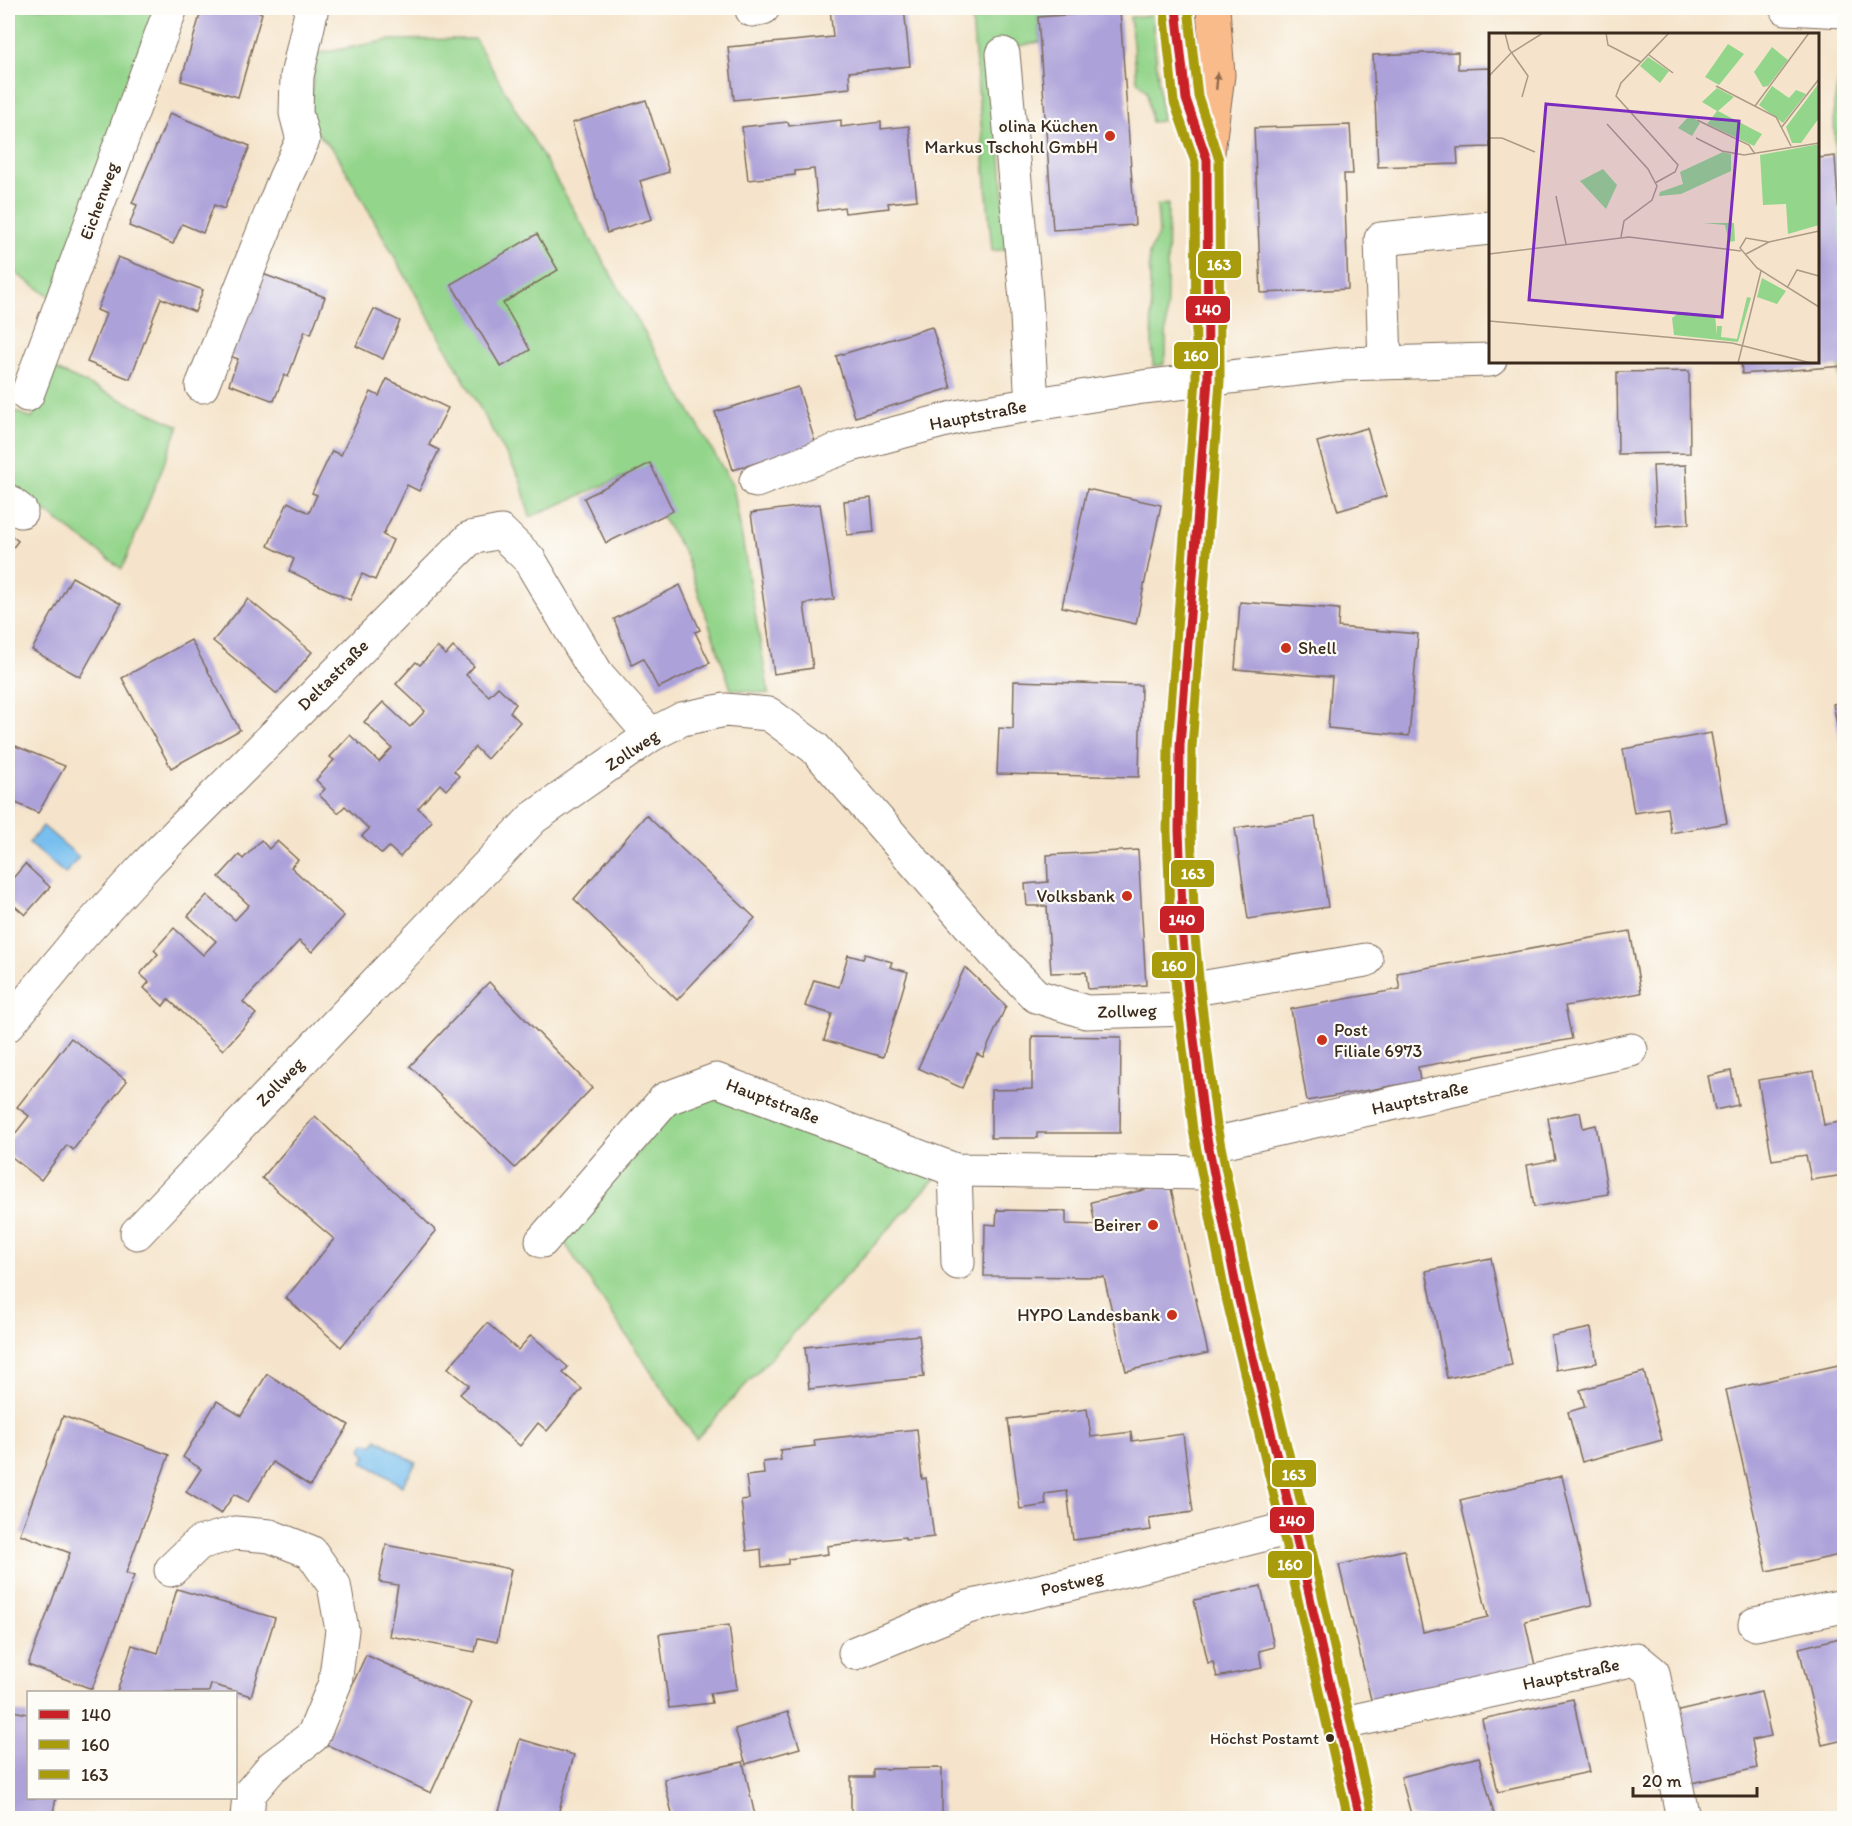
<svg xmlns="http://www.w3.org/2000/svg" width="1852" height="1826" viewBox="0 0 1852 1826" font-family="Itim,sans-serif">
	<rect width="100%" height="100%" fill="#fdfcf7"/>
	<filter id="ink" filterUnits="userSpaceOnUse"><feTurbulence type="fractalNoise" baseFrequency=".0167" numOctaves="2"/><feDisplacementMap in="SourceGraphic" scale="12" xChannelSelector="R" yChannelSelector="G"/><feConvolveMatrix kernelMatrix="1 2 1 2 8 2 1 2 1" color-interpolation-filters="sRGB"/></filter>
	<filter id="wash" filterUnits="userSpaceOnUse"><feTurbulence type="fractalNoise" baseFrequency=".008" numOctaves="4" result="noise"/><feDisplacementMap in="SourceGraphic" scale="24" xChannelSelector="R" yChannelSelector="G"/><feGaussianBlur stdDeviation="1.35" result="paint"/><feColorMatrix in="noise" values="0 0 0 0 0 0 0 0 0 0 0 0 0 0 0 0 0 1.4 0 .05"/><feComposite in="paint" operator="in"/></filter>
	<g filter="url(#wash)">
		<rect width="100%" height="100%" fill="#f5e4cb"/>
		<g fill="#94d58c" stroke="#688055" stroke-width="1.5">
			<path d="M10 8H160L54 299 8 268V13Z"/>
			<path d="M971 8H1119L1120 11 1038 17 1040 42 993 51 1008 249 992 251Z"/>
			<path d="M1152 15 1162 121 1151 122 1147 92 1137 80 1130 17Z"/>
			<path d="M475 39 733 486 769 694 731 689 686 556 635 472 530 517 520 479 336 153 308 123 316 54 390 40Z"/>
			<path d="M1844 72V406L1840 401 1834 105 1840 73Z"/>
			<path d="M1168 204 1166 355 1163 365 1153 366 1149 254 1159 232 1157 206Z"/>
			<path d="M52 368 179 426 122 569 8 483V412L9 408 32 419Z"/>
			<path d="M706 1096 940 1173 696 1439 562 1239 674 1110Z"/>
		</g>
		<g fill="#78bfef" stroke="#5a7486" stroke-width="1.5">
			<path d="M43 826 79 857 65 874 29 843Z"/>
			<path d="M377 1439 416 1463 402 1486 363 1462 366 1456 361 1449 365 1443 374 1444Z"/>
		</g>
		<g id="blocks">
			<g fill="#aca1d9">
				<path d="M202 8H243L262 13 238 97 181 81Z"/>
				<path d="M830 8H904L910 66 849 72 850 88 734 100 728 47 833 37Z"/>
				<path d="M1120 11 1135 225 1053 230 1038 17Z"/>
				<path d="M1458 52V69L1490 68V147L1457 148 1458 164 1378 167 1373 55Z"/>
				<path d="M646 100 669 172 640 181 652 219 607 233 572 123Z"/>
				<path d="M170 113 250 146 224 209 214 205 203 233 182 224 173 244 129 226 137 205 132 203Z"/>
				<path d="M841 120V127L881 122V129L909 126 917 200 888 203 889 208 845 213 844 207 818 211 814 169 795 171V175L748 180 742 127 788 122 789 126Z"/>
				<path d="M1350 125 1353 174H1344L1348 289 1261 293 1254 128Z"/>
				<path d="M1835 156 1844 284V366L1742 374 1741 362H1818V158Z"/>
				<path d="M537 234 558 270 503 303 530 350 501 367 451 284Z"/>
				<path d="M118 257 203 290 195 312 161 298 130 379 87 362 106 314 97 310Z"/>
				<path d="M260 273 325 297 311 334 305 331 288 377 284 375 274 401 229 384 238 359 230 356Z"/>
				<path d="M374 309 400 321 383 359 356 346Z"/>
				<path d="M932 327 951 388 855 417 836 356Z"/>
				<path d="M1689 371 1690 453 1618 454 1617 372Z"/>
				<path d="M387 379 448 408 429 445 439 450 419 491 407 485 383 535 393 540 375 580 362 574 350 600 289 571 294 559 268 546 288 502 309 513 317 495 312 493 332 451 341 455 371 392 379 396Z"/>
				<path d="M798 387 816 445 733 470 715 412Z"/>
				<path d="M1367 428 1387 496 1338 511 1317 442Z"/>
				<path d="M650 463 673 511 606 543 584 498Z"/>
				<path d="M1686 465 1689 524 1656 526 1653 466Z"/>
				<path d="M1087 489 1161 505 1136 624 1062 607Z"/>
				<path d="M871 498 874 532 847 535 844 501Z"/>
				<path d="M820 504 834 599 804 604 813 668 774 674 751 513Z"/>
				<path d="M8 533 18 541 8 554Z"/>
				<path d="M72 577 121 604 80 677 32 650Z"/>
				<path d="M680 585 700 630 695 632 710 663 658 688 643 659 632 665 614 619Z"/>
				<path d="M248 599 312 652 277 694 213 641Z"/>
				<path d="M1240 602 1339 609 1338 627 1418 634 1409 736 1328 728 1332 677 1235 669Z"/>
				<path d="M191 640 240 730 171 768 122 678Z"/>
				<path d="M437 647 446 655 453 647 474 666 466 675 489 696 498 687 516 704 510 712 520 722 487 759 475 747 454 771 459 776 446 790 440 784 418 808 432 821 400 857 389 847 382 854 362 836 369 829 345 806 338 813 319 795 325 789 316 780 334 760 330 757 350 735 379 762 392 748 364 722 383 702 410 727 425 711 396 684 416 662 420 665Z"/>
				<path d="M1014 681 1141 685 1139 777 997 774 999 728 1013 729Z"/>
				<path d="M1844 701V755H1843L1833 704Z"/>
				<path d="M1711 733 1727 823 1671 833 1667 808 1634 813 1623 749Z"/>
				<path d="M8 743 65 766 38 813 14 802 8 816Z"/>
				<path d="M646 815 755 918 677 1000 574 899Z"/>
				<path d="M1315 817 1328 907 1248 919 1235 828Z"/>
				<path d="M261 840 269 849 277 841 298 860 291 867 344 916 312 952 299 941 243 1002 256 1014 223 1050 168 999 163 1006 144 988 149 982 140 974 158 954 154 950 174 928 203 955 216 941 188 916 207 895 235 920 249 905 219 877 239 855 243 859Z"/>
				<path d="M1138 850 1146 985 1088 989 1086 972 1051 973 1047 906H1027L1025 884 1048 882 1047 855Z"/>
				<path d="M25 864 50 887 25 915 8 900V884Z"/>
				<path d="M1630 931 1641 993 1565 1006 1572 1039 1418 1067 1420 1081 1307 1101 1291 1009 1400 989 1397 973Z"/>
				<path d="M865 954 892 962 890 967 908 972 883 1057 824 1040 832 1014 805 1006 814 980 839 987 848 955 863 959Z"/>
				<path d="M965 967 1006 1006 983 1057 977 1054 962 1088 918 1068Z"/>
				<path d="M489 982 592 1088 515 1168 410 1066Z"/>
				<path d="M1032 1036 1121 1037 1120 1133H1037V1138H991V1090L1032 1089Z"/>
				<path d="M71 1038 127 1081 73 1150 67 1145 41 1180 8 1154V1143L29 1116 17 1107Z"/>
				<path d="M1731 1071 1738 1105 1715 1110 1708 1076Z"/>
				<path d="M1814 1071 1824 1125 1844 1121V1175L1811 1180 1806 1155 1772 1160 1758 1080Z"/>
				<path d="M1580 1112 1583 1128 1596 1125 1608 1194 1534 1207 1527 1165 1555 1160 1548 1118Z"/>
				<path d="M315 1116 436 1231 341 1347 286 1298 334 1239 262 1178Z"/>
				<path d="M1170 1184 1208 1353 1126 1371 1104 1277 984 1276 985 1224 996 1225 997 1210 1066 1211V1224L1095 1225 1091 1202Z"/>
				<path d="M1491 1258 1512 1365 1447 1378 1426 1271Z"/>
				<path d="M487 1323 518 1350 531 1335 568 1367 563 1373 582 1389 547 1431 538 1423 520 1446 460 1394 469 1385 448 1368Z"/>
				<path d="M1591 1328 1597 1363 1556 1370 1551 1336Z"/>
				<path d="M919 1335 924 1377 809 1389 805 1347Z"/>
				<path d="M1843 1364 1844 1372V1554L1767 1571 1726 1390Z"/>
				<path d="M1644 1372 1662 1440 1582 1462 1568 1412 1585 1407 1580 1390Z"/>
				<path d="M267 1374 349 1425 310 1486 273 1462 248 1502 234 1494 221 1514 186 1492 201 1469 183 1457 217 1401 241 1416Z"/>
				<path d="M1087 1409 1091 1437 1131 1432 1132 1441 1183 1434 1193 1512 1149 1518 1151 1530 1073 1540 1067 1491 1045 1494 1046 1505 1020 1509 1008 1419Z"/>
				<path d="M63 1416 169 1455 126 1573 134 1576 92 1689 28 1665 70 1553 20 1534Z"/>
				<path d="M917 1429 922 1479 926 1478 934 1537 905 1540V1537L827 1546 828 1554 788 1559V1564L762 1567 761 1549 747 1551 741 1500 749 1499 746 1476 764 1474 763 1462 781 1460 780 1450 815 1446 814 1440Z"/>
				<path d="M1562 1476 1592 1605 1525 1621 1536 1670 1373 1708 1339 1565 1404 1550 1423 1632 1488 1617 1460 1500Z"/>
				<path d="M386 1545 511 1569 497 1642 478 1638 475 1652 389 1636 398 1585 379 1582Z"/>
				<path d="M1261 1586 1274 1647 1259 1651 1262 1668 1217 1677 1213 1662 1208 1663 1194 1600Z"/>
				<path d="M177 1589 275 1618 251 1696 211 1684 209 1692H117L132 1645 158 1653Z"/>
				<path d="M729 1625 737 1689 710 1693 712 1703 669 1708 659 1634Z"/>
				<path d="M1844 1637V1740L1822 1745 1799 1648Z"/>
				<path d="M366 1655 472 1703 431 1793 325 1744Z"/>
				<path d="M1761 1692 1771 1736 1752 1740 1757 1768 1687 1784 1670 1713Z"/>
				<path d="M1573 1699 1589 1772 1498 1792 1482 1719Z"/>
				<path d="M8 1710 28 1714V1798H56L52 1818H8Z"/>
				<path d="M788 1712 800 1748 746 1764 735 1729Z"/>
				<path d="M520 1739 574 1755 557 1818H497Z"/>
				<path d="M1479 1757 1495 1818H1412L1401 1777Z"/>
				<path d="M743 1762 755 1816 746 1818H673L664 1779Z"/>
				<path d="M942 1768V1818H851V1777H873V1769Z"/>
			</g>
		</g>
	</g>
	<g filter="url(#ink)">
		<use href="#blocks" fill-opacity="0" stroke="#7c6b5b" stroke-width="1.5"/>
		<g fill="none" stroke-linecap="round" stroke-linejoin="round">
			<defs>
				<g id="minor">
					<path d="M1786 8 1844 11"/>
					<path d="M752 10 763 8"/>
					<path d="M1003 54 1026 299 1032 405"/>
					<path d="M1385 362 1381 239 1490 228"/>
					<path d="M202 386 285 178 303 140 296 113 297 76 312 8"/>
					<path d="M27 395 171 8"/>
					<path d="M756 481 851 445 961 416 1143 387 1342 364 1490 360"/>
					<path d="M8 501 21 511"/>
					<path d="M1188 990 1366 960"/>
					<path d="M8 1025 82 935 148 863 470 538 501 532 529 559 597 674 651 735"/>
					<path d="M1208 1145 1631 1050"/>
					<path d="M955 1170 958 1263"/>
					<path d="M137 1233 533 818 651 735 682 719 725 710 769 714 815 748 993 952 1036 996 1086 1012 1190 1009"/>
					<path d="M542 1241 665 1099 716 1080 955 1170 1214 1173"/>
					<path d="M171 1570 199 1543 235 1533 270 1536 311 1552 334 1585 342 1630 335 1683 313 1736 272 1767 249 1794 247 1818"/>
					<path d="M1755 1624 1844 1606"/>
					<path d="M855 1653 968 1607 1070 1584 1294 1527"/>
					<path d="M1339 1724 1636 1659 1653 1673 1683 1818"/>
				</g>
				<g id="major">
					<path d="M1176 8 1186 99 1204 152"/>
					<path d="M1213 8 1218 75 1207 160 1208 380 1180 746 1179 830 1183 938 1205 1128 1236 1284 1294 1527 1360 1818"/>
				</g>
			</defs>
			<use href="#minor" stroke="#7c6b5b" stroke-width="35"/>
			<use href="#major" stroke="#7c6b5b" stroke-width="35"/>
			<use href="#minor" stroke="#fff" stroke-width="33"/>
			<use href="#major" stroke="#fabb8b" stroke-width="33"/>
			<defs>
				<path id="bus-1" d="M1176 8 1186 99 1207 160 1208 380 1180 746 1179 830 1183 938 1188 990 1205 1128 1238 1296 1294 1527 1360 1818"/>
				<path id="bus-2" d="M1164 9 1174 102 1195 162 1196 380 1168 746 1167 830 1171 938 1176 991 1193 1130 1226 1298 1282 1530 1348 1818"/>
				<path id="bus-3" d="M1188 8 1198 96 1219 160 1220 381 1192 747 1191 830 1195 937 1200 989 1217 1126 1250 1293 1306 1524 1372 1815"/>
			</defs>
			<use href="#bus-1" stroke="#fdfcf7" stroke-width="14"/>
			<use href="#bus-2" stroke="#fdfcf7" stroke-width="14"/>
			<use href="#bus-3" stroke="#fdfcf7" stroke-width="14"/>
			<use href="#bus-1" stroke="#c82128" stroke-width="9"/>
			<use href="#bus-2" stroke="#a89c0c" stroke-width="9"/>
			<use href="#bus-3" stroke="#a89c0c" stroke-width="9"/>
		</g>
		<defs><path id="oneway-solid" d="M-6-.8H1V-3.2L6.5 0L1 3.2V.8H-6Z" transform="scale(1.5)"/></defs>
		<use fill="#916b4f" href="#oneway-solid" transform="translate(1217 81) rotate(-85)"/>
	</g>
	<g fill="#c8321e" stroke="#fdfcf7" stroke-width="2">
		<circle cx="1110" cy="136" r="6"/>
		<circle cx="1286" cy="648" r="6"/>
		<circle cx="1127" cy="896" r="6"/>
		<circle cx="1322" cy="1040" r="6"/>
		<circle cx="1153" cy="1225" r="6"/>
		<circle cx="1172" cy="1315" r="6"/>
	</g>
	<circle fill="#3b2a1e" stroke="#fdfcf7" stroke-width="2" cx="1330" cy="1738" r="5"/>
	<g text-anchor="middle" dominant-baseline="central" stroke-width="4.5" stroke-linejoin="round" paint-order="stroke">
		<g font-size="16" fill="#3b2a1e" stroke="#fdfcf7" text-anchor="end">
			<text x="1319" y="1738">Höchst Postamt</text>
		</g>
		<g font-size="18" fill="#3b2a1e" stroke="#fdfcf7" text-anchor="end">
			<text x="1098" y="126">olina Küchen<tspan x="1098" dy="21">Markus Tschohl GmbH</tspan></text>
			<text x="1298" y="648" text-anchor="start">Shell</text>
			<text x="1115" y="896">Volksbank</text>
			<text x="1334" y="1030" text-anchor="start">Post<tspan x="1334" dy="21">Filiale 6973</tspan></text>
			<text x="1141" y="1225">Beirer</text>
			<text x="1160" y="1315">HYPO Landesbank</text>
		</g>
		<g font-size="18" fill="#3b2a1e" stroke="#fdfcf7">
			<text transform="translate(99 201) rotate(-70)">Eichenweg</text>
			<text transform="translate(978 415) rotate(-11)">Hauptstraße</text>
			<text transform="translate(333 675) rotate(-45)">Deltastraße</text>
			<text transform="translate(632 750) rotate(-34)">Zollweg</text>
			<text transform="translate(1127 1011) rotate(-2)">Zollweg</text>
			<text transform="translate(280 1082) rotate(-46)">Zollweg</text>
			<text transform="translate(1420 1098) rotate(-13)">Hauptstraße</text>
			<text transform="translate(773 1101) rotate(21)">Hauptstraße</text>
			<text transform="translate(1072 1583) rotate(-13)">Postweg</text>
			<text transform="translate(1571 1674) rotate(-12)">Hauptstraße</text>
		</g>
	</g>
	<g transform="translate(1489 33)">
		<rect width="330" height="330" fill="#f5e4cb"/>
		<path d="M239 11 255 21 230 52 216 44ZM283 14 299 27 279 53 274 54 265 39ZM159 24 180 38 171 50 151 33ZM330 50V85L312 110H303L297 94ZM283 53 300 65 307 57 317 61 294 90 270 72ZM228 55 245 64 229 78 273 101 265 113 218 91 228 78 213 69ZM201 82 211 90 203 103 189 95ZM330 111V192L299 201 297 171 274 172 271 122ZM234 119 242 121V138L192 161 170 163 171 159 194 151 191 139ZM114 136 128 152 117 176 91 148ZM214 190H245L246 208 240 209 236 192ZM273 245 297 258 288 271 268 264ZM258 264 262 265 249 309 185 302 183 285 191 279 226 282 228 302V293H233L232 304 248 306Z" fill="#94d58c"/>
		<path fill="none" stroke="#ab9a86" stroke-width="1.5" d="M16 0 20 16 39 43 33 64M117 0 119 12 152 29 180 0M160 22 184 40M152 29 132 50 127 63 189 132 186 139 166 150M0 43 22 20 54 0M227 53 287 84 302 113M266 73 320 0M208 87 260 112 266 121M118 91 159 136 168 153 163 167 135 188 132 204M292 95 330 46M0 105H13L46 119M207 105 233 118 255 122 330 110M67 163 77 211M280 209 257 205 251 215 268 235 330 274M0 221 140 204 252 218M257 221 280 209 330 198M298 255 308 237 330 243M0 288 243 310 322 330M249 330 272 238"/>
		<path fill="#7b2cbf" fill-opacity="0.15" stroke="#7b2cbf" stroke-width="3" d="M57 71 250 88 233 284 40 267Z"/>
		<rect width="330" height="330" fill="none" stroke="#3b2a1e" stroke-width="3"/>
	</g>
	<g stroke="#fdfcf7" stroke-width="2">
		<rect x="1197" y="250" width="45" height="29" rx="6" fill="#a89c0c"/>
		<rect x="1185" y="295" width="46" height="29" rx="6" fill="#c82128"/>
		<rect x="1173" y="341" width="46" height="29" rx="6" fill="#a89c0c"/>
		<rect x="1170" y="859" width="45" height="29" rx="6" fill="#a89c0c"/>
		<rect x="1159" y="905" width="46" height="29" rx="6" fill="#c82128"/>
		<rect x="1151" y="951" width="45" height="28" rx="6" fill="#a89c0c"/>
		<rect x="1271" y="1459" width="46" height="29" rx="6" fill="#a89c0c"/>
		<rect x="1269" y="1506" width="46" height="28" rx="6" fill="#c82128"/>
		<rect x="1267" y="1550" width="46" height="29" rx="6" fill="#a89c0c"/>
	</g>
	<g font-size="16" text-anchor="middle" font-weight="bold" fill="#fff">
		<text x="1219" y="270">163</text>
		<text x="1208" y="315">140</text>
		<text x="1196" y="361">160</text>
		<text x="1193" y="879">163</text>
		<text x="1182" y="925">140</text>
		<text x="1174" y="971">160</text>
		<text x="1294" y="1480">163</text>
		<text x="1292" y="1526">140</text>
		<text x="1290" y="1570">160</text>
	</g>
	<rect width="1852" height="1826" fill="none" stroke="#fdfcf7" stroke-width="30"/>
	<rect x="27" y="1691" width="210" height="108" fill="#fdfcf7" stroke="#afa8a0" stroke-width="1.5"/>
	<rect x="39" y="1710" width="30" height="9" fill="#c82128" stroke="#afa8a0" stroke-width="1.5"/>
	<text x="81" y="1721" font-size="18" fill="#3b2a1e">140</text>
	<rect x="39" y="1740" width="30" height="9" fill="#a89c0c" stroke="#afa8a0" stroke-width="1.5"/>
	<text x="81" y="1751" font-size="18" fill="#3b2a1e">160</text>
	<rect x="39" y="1770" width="30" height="9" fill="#a89c0c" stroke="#afa8a0" stroke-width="1.5"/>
	<text x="81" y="1781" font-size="18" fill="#3b2a1e">163</text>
	<path d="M1633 1787v9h124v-9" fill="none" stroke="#3b2a1e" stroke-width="3"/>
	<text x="1642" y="1787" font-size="18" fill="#3b2a1e" stroke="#fdfcf7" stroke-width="4.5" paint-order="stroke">20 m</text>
</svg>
